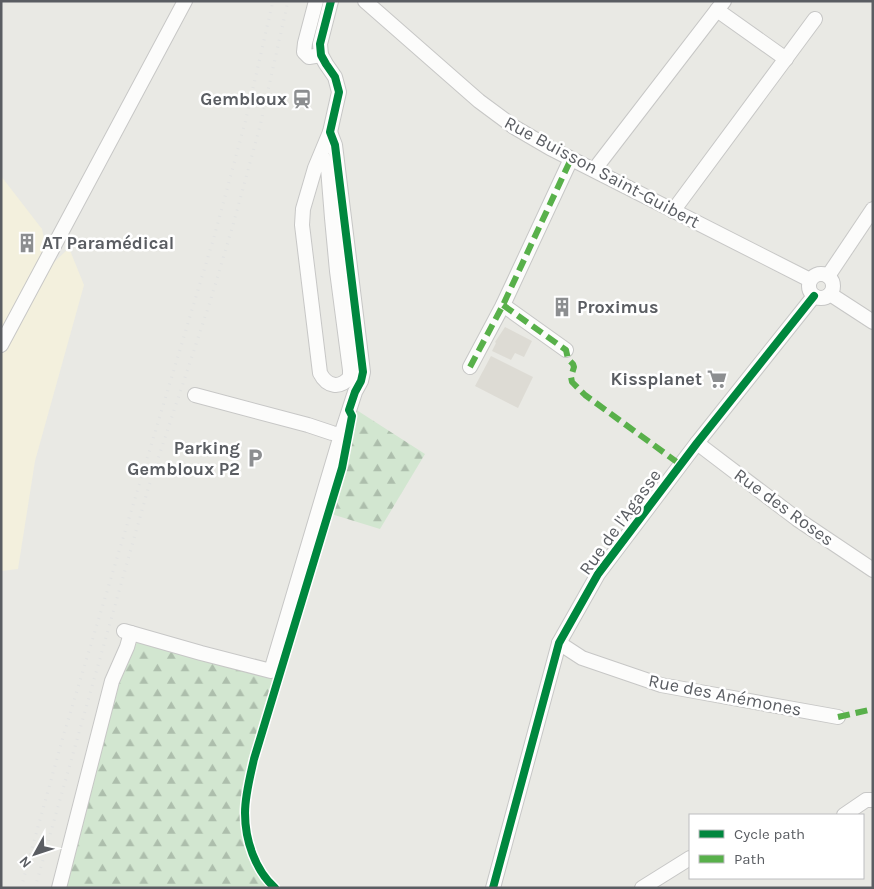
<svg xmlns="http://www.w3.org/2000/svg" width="874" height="889" viewBox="0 0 874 889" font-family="Karla,sans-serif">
	<defs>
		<pattern id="forest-firs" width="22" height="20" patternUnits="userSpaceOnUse" patternTransform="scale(1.25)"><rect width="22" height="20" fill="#d2e6d0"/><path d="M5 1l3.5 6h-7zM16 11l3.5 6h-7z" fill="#adbeac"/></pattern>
	</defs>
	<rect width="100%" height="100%" fill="#e9e9e4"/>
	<path fill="#f3f0dd" d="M1 176 42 229 50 266 69 248 84 285 35 461 18 569 1 571Z"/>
	<g fill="#dddbd4">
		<path d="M505 327 532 341 524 357 515 353 511 360 492 351 496 343 495 342Z"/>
		<path d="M491 356 533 377 518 408 475 386Z"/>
	</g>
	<g fill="url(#forest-firs)">
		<path d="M355 409 425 454 380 529 328 513Z"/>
		<path d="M138 640 274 677 249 784V838L268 881 269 888H65L118 683Z"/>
	</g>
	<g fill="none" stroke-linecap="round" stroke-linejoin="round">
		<defs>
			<g id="minor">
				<path d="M316 1 305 43 304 52 309 57 321 55"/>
				<path d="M365 1 479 101 514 127 550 148 810 280"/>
				<path d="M717 10 786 59"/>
				<path d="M330 132 335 145 363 372 361 381 355 392 341 435"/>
				<path d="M321 154 328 168 332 218 337 271 350 370V377C340 389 327 387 320 373L302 225 303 209 315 168 330 132 339 92 335 77 326 64 321 55 320 44 331 1"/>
				<path d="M594 170 724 1"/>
				<path d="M673 211 815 19"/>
				<circle cx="821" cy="286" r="12"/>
				<path d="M828 276 873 209"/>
				<path d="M830 294 873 322"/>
				<path d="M503 305 566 350"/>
				<path d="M1 345 185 1"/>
				<path d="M470 367 503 305 571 159"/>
				<path d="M697 443 797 519 873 570"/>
				<path d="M124 631 201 653 271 671 341 435 332 433 308 425 195 395"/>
				<path d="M559 643 582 658 661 685 838 717"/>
				<path d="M844 815 866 800H873"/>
				<path d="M59 888 112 681 127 647 131 633"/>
				<path d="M493 888 559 643 598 574 697 443 814 296"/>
				<path d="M642 888 690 858"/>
			</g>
		</defs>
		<use href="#minor" stroke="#c7c7c6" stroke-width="16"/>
		<use href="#minor" stroke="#fcfcfb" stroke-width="14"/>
		<g stroke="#e1e2e1" stroke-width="3" stroke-dasharray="1 6" stroke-linecap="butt">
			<path d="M21 888 63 737 214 237 245 123 273 1"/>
			<path d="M35 888 148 489 210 302 233 225 260 126 288 1"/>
		</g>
		<g stroke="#58b04a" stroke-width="6" stroke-dasharray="12 6" stroke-linecap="butt">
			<path d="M503 305 566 350 568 359 573 364 574 367 571 377 572 382 585 395 681 465"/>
			<path d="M470 367 503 305 571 159"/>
			<path d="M838 717 873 709"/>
		</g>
		<defs>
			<g id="cycleway">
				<path d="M275 888C255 870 245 840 245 813 245 795 250 777 254 759L342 468 352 416 349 410 355 392 361 381 363 372 335 145 330 132 339 92 335 77 326 64 321 55 320 44 331 1"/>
				<path d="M493 888 559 643 598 574 697 443 814 296"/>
			</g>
		</defs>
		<use href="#cycleway" stroke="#fff" stroke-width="11"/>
		<use href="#cycleway" stroke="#00873e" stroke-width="8"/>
	</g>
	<defs>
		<symbol id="station-bare" viewBox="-9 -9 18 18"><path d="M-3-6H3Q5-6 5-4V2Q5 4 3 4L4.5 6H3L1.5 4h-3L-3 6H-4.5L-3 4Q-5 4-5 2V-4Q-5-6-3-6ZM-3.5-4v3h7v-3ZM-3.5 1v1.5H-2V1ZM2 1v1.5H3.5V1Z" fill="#8c8e90" stroke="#fff" stroke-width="2.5" paint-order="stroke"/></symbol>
		<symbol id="building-bare" viewBox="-9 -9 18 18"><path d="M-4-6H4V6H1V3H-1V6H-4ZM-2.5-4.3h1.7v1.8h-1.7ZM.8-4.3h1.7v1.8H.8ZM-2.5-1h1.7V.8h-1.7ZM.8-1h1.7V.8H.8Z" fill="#8c8e90" stroke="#fff" stroke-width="2.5" paint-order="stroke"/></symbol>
		<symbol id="supermarket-bare" viewBox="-9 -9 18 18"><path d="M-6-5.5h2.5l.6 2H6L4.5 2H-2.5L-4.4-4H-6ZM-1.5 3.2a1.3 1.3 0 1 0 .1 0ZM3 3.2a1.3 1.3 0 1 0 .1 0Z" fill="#8c8e90" stroke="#fff" stroke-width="2.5" paint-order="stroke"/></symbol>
		<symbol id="parking-bare" viewBox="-9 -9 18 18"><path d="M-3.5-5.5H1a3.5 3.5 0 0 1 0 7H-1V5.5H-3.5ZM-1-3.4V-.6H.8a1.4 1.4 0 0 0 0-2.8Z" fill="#8c8e90" stroke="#fff" stroke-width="2.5" paint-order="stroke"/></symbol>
	</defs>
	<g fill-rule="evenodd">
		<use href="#station-bare" x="288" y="85" width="28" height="28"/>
		<use href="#building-bare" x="13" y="229" width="28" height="28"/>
		<use href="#building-bare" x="548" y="293" width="28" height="28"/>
		<use href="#supermarket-bare" x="703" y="365" width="28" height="28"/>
		<use href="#parking-bare" x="241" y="444" width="28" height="28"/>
	</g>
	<g text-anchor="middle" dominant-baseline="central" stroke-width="5" stroke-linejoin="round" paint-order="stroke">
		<g font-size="18" font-weight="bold" fill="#5a5d62" stroke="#fff" text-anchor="end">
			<text x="287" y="99">Gembloux</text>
			<text x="42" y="243" text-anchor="start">AT Paramédical</text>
			<text x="577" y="307" text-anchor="start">Proximus</text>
			<text x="702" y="379">Kissplanet</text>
			<text x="240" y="448">Parking<tspan x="240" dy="21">Gembloux P2</tspan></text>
		</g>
		<g font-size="18" fill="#5a5d62" stroke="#fff">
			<text transform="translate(602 172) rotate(28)">Rue Buisson Saint-Guibert</text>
			<text transform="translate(784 507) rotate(36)">Rue des Roses</text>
			<text transform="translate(620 522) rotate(-54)">Rue de l'Agasse</text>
			<text transform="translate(725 695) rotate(11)">Rue des Anémones</text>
		</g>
	</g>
	<rect width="874" height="889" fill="none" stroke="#5a5d62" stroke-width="5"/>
	<rect x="689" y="814" width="175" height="65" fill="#ffffff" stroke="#bdbec0"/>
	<rect x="699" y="830" width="25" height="8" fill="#00873e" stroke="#bdbec0"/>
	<text x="734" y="839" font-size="15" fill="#5a5d62">Cycle path</text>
	<rect x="699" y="855" width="25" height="8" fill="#58b04a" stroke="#bdbec0"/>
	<text x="734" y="864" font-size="15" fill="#5a5d62">Path</text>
	<g transform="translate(35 854) rotate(230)" stroke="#ffffff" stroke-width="4" paint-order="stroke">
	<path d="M0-4L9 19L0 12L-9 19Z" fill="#5a5d62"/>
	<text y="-8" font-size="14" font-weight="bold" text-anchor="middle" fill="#5a5d62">N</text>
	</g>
</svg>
